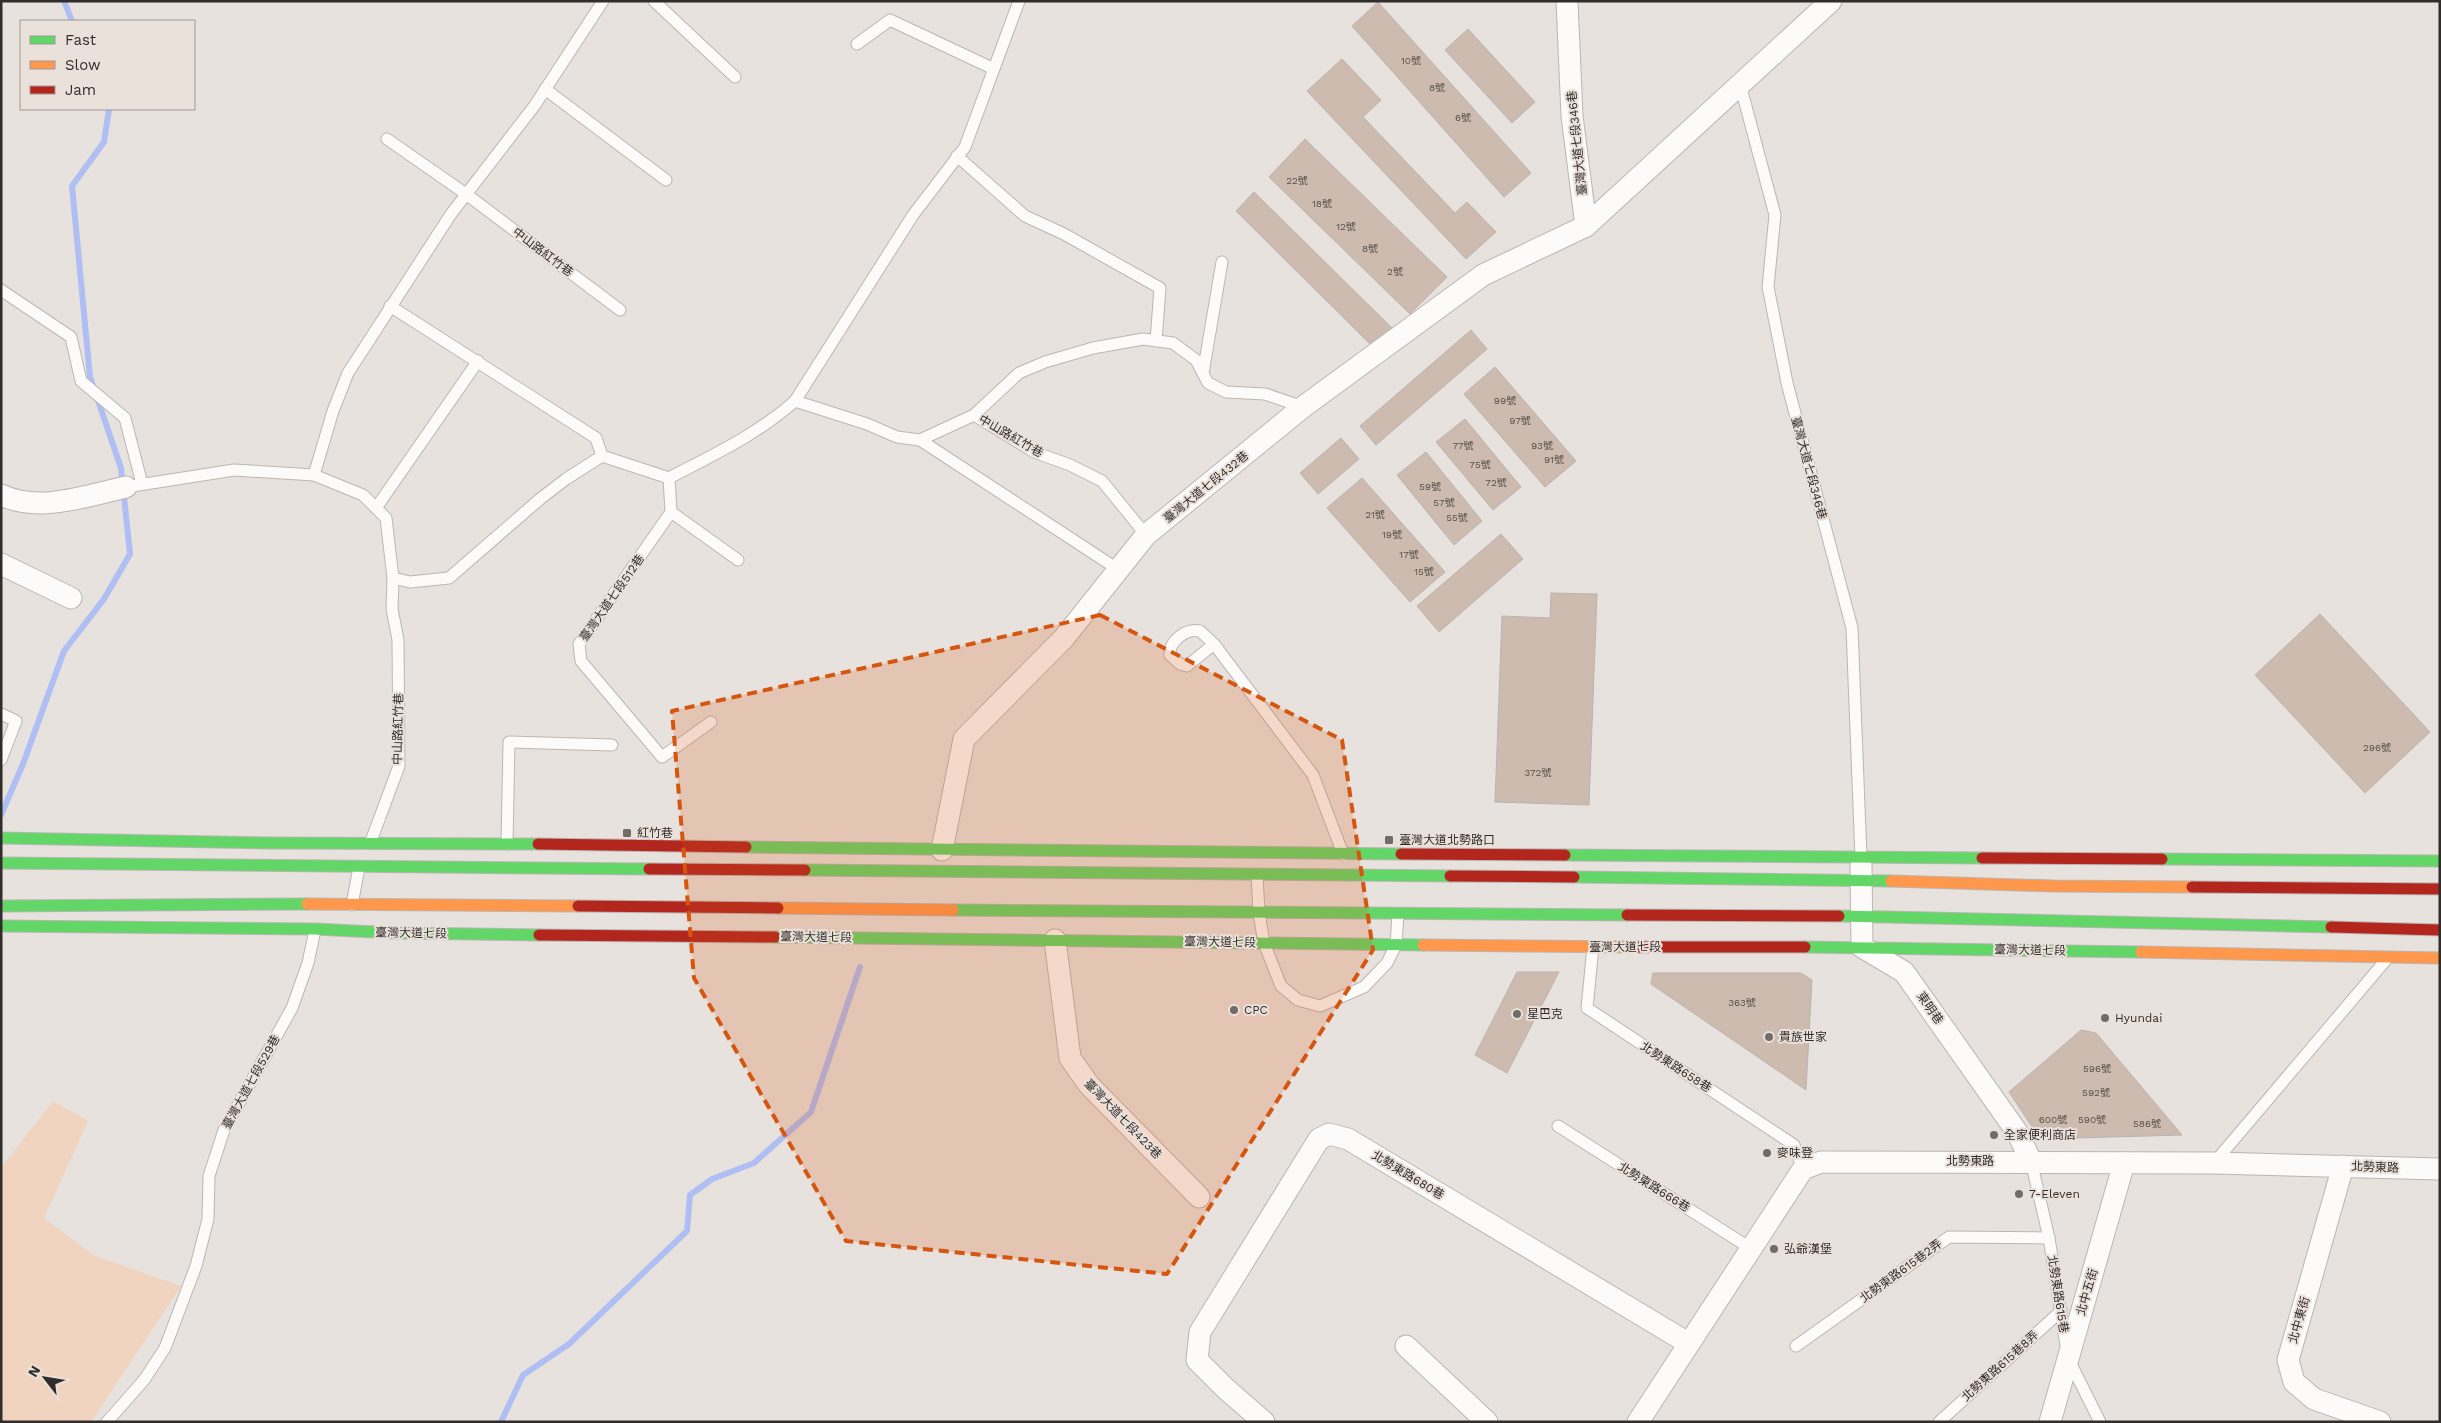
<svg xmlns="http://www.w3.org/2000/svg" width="2441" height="1423" viewBox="0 0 2441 1423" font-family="'Work Sans','Noto Sans TC',sans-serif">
	<rect width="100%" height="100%" fill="#e8e2de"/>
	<path fill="#f0d4bf" d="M53 1101 88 1121 44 1218 93 1255 181 1286 91 1422H1V1168Z"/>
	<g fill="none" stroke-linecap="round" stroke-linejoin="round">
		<g stroke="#afbef3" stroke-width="6">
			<path d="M64 1 72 21"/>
			<path d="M1 815 23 764 64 651 104 599 130 554 121 468 90 377 72 186 104 142 109 109"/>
			<path d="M501 1422 523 1375 569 1344 687 1231 690 1195 712 1179 754 1163 811 1112 860 967"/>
		</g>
	</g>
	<g fill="#ccbbae" stroke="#b9b4b1">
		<path d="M1378 2 1531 173 1504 197 1352 26Z"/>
		<path d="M1468 29 1535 102 1512 123 1445 50Z"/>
		<path d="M1342 59 1381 100 1363 117 1455 213 1467 202 1496 232 1466 259 1307 91Z"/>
		<path d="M1305 139 1447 277 1410 314 1269 177Z"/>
		<path d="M1254 192 1393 329 1374 348 1236 211Z"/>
		<path d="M1471 330 1487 349 1376 445 1360 426Z"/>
		<path d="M1495 367 1576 461 1545 487 1464 394Z"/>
		<path d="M1465 419 1521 487 1493 510 1436 442Z"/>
		<path d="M1341 438 1359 459 1318 494 1300 473Z"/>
		<path d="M1426 452 1482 521 1454 545 1397 475Z"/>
		<path d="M1362 478 1445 572 1410 602 1327 508Z"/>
		<path d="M1501 534 1523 559 1439 632 1417 606Z"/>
		<path d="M1551 593 1597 594 1589 805 1495 802 1502 616 1550 618Z"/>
		<path d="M2320 614 2430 732 2365 793 2255 675Z"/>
		<path d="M1517 972H1559L1507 1073 1475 1055Z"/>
		<path d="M1653 973H1801L1812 980 1806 1090 1651 984Z"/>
		<path d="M2081 1030 2096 1033 2182 1135 2040 1139 2009 1092Z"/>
	</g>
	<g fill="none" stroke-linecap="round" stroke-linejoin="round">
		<defs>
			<g id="lane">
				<path d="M654 1 735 77"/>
				<path d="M857 44 890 20 994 69"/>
				<path d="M1740 84 1775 215 1768 287 1787 383 1852 628 1861 857"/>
				<path d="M545 89 666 180"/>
				<path d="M387 139 466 194 620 310"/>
				<path d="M957 156 1025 216 1064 234 1160 288 1156 341"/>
				<path d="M1 290 71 337 81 381 125 418 142 484"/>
				<path d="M390 306 596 438 602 456"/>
				<path d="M1203 373 1222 262"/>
				<path d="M795 401 867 424 897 437 920 440 974 415 1019 373 1045 362 1093 348 1143 339 1173 343 1196 360 1208 383 1226 392 1265 394 1303 407"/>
				<path d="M974 415 1034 452 1070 465 1102 481 1146 535"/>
				<path d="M920 440 1119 570"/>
				<path d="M314 475 333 411 348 373 451 214 535 105 603 1"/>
				<path d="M669 478 671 512 579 644 581 661 662 757 711 722"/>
				<path d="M126 487 234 470 314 475 363 495 386 518 393 578 410 582 449 578 540 499 566 479 602 456 669 478C713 455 758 434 795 401L913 215 965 147 1019 1"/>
				<path d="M376 508 478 361"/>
				<path d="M671 512 738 560"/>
				<path d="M1214 644 1187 666 1180 664 1170 655C1169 641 1186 628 1200 631L1214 644 1313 775 1343 854"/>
				<path d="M1 714 16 721 1 760"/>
				<path d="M371 841 399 766 398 640 392 609 393 578"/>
				<path d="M507 844 509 742 612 745"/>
				<path d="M1257 875 1259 913 1264 943 1281 986 1298 1000 1320 1006 1364 987 1387 963 1396 945 1398 914"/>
				<path d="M352 905 359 867"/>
				<path d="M1593 947 1587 1008 1794 1145 1803 1169"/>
				<path d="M1558 1126 1750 1248"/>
				<path d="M2031 1161 2049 1238 2068 1358 2100 1422"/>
				<path d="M2214 1163 2386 960"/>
				<path d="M1796 1346 1949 1237 2049 1238"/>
				<path d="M107 1422 144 1380 165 1348 196 1266 208 1219 209 1176 224 1130 292 1008 308 963 315 930"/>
				<path d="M1939 1422 2061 1311"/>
			</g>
			<g id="street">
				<path d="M1567 1 1572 116 1586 226"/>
				<path d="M1 495C39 513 86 496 126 487"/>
				<path d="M1 564 71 598"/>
				<path d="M942 850 964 739 1064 638 1146 535 1303 407 1483 275 1586 226 1831 1"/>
				<path d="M1861 865 1862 947 1904 972 2017 1132 2031 1161"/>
				<path d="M1055 940 1070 1058 1089 1085 1199 1197"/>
				<path d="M2343 1166 2288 1360 2294 1382 2314 1399 2380 1422"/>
				<path d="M1406 1346 1487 1422"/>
				<path d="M1264 1422 1226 1389 1197 1360 1200 1332 1319 1139 1329 1134 1348 1139 1688 1343"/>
				<path d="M1638 1422 1803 1169 1821 1162 2214 1163 2440 1169"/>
				<path d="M2050 1422 2124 1163"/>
			</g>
			<g id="fast">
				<path d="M1 838 270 843 538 844"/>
				<path d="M746 847 1401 854"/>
				<path d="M1565 855 1982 858"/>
				<path d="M2162 859 2440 861"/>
				<path d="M1 863 649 869"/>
				<path d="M805 870 1450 876"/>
				<path d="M1574 877 1891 881"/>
				<path d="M1 906 307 904"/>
				<path d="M953 910 1627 915"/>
				<path d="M1839 916 2331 927"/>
				<path d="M1 926 315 929 395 933 539 935"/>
				<path d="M775 937 1423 945"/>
				<path d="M1805 947 2141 952"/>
			</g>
			<g id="slow">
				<path d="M1891 881 2053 886 2192 887"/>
				<path d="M307 904 578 906"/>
				<path d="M778 908 953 910"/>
				<path d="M1423 945 1638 947"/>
				<path d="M2141 952 2440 958"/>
			</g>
			<g id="jam">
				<path d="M538 844 746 847"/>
				<path d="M1401 854 1565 855"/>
				<path d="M1982 858 2162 859"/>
				<path d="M649 869 805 870"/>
				<path d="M1450 876 1574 877"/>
				<path d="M2192 887 2440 889"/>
				<path d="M578 906 778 908"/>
				<path d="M1627 915 1839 916"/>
				<path d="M2331 927 2440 930"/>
				<path d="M539 935 775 937"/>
				<path d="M1638 947H1805"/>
			</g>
		</defs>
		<use href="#lane" stroke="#bab6b3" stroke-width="13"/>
		<use href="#street" stroke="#bab6b3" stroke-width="23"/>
		<use href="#fast" stroke="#bab6b3" stroke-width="13"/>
		<use href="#slow" stroke="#bab6b3" stroke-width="13"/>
		<use href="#jam" stroke="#bab6b3" stroke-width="13"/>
		<use href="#lane" stroke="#fcfbfa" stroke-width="11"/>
		<use href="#street" stroke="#fcfbfa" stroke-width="21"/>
		<use href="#fast" stroke="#63d668" stroke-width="11"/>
		<use href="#slow" stroke="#ff974d" stroke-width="11"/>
		<use href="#jam" stroke="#b3261e" stroke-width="11"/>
	</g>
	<path fill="#d6550f" fill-opacity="0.2" stroke="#d6550f" stroke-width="4" stroke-dasharray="10 6" stroke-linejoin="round" d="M1100 615 1342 740 1373 950 1167 1274 846 1241 694 978 672 711Z"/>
	<g fill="#716c6a" stroke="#ebe1db" stroke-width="2">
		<rect x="622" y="828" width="10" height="10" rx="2.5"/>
		<rect x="1384" y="835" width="10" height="10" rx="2.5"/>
		<circle cx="1234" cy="1010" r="5"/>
		<circle cx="1517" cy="1014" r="5"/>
		<circle cx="2105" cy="1018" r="5"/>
		<circle cx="1769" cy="1037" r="5"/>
		<circle cx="1994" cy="1135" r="5"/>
		<circle cx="1767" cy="1153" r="5"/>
		<circle cx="2019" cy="1194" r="5"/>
		<circle cx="1774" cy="1249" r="5"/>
	</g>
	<g text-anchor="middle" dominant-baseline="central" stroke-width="4" stroke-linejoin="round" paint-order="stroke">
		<g font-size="10" fill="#58504c">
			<text x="1411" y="60">10號</text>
			<text x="1437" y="87">8號</text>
			<text x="1463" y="117">6號</text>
			<text x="1297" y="180">22號</text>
			<text x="1322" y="203">18號</text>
			<text x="1346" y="226">12號</text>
			<text x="1370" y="248">8號</text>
			<text x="1395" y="271">2號</text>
			<text x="1505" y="400">99號</text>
			<text x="1520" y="420">97號</text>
			<text x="1463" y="445">77號</text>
			<text x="1542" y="445">93號</text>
			<text x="1554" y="459">91號</text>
			<text x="1480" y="464">75號</text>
			<text x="1496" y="482">72號</text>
			<text x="1430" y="486">59號</text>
			<text x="1444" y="502">57號</text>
			<text x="1375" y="514">21號</text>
			<text x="1457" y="517">55號</text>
			<text x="1392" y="534">19號</text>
			<text x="1409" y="554">17號</text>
			<text x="1424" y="571">15號</text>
			<text x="2377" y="747">296號</text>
			<text x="1538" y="772">372號</text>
			<text x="1742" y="1002">363號</text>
			<text x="2097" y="1068">596號</text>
			<text x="2096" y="1092">592號</text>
			<text x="2053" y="1119">600號</text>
			<text x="2092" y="1119">590號</text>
			<text x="2147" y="1123">586號</text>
		</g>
		<g font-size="12" fill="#312d2b" stroke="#ebe1db">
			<text transform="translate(1577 143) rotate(-96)">臺灣大道七段346巷</text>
			<text transform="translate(543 252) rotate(37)">中山路紅竹巷</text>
			<text transform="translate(1011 436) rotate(30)">中山路紅竹巷</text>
			<text transform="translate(1809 468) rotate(75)">臺灣大道七段346巷</text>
			<text transform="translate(1206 487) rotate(-39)">臺灣大道七段432巷</text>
			<text transform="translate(612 598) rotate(-55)">臺灣大道七段512巷</text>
			<text transform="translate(398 729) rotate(-89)">中山路紅竹巷</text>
			<text transform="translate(411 933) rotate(1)">臺灣大道七段</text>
			<text transform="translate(816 937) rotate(1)">臺灣大道七段</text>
			<text transform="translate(1220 942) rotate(1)">臺灣大道七段</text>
			<text x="1625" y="947">臺灣大道七段</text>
			<text transform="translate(2030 950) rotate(1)">臺灣大道七段</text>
			<text transform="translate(1930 1008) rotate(55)">東明巷</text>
			<text transform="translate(1676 1067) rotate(33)">北勢東路658巷</text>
			<text transform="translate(251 1082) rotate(-61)">臺灣大道七段529巷</text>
			<text transform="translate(1123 1119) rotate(46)">臺灣大道七段423巷</text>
			<text x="1970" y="1161">北勢東路</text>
			<text transform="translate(2375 1167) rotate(2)">北勢東路</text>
			<text transform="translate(1408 1175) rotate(31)">北勢東路680巷</text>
			<text transform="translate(1654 1187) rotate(32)">北勢東路666巷</text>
			<text transform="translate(1901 1271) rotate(-36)">北勢東路615巷2弄</text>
			<text transform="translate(2087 1292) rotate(-74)">北中五街</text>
			<text transform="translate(2058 1294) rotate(81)">北勢東路615巷</text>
			<text transform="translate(2299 1320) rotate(-74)">北中東街</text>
			<text transform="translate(2000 1366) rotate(-42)">北勢東路615巷8弄</text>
		</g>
		<g font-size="12" fill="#312d2b" stroke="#ebe1db" text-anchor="start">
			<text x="637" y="833">紅竹巷</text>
			<text x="1399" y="840">臺灣大道北勢路口</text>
			<text x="1244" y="1010">CPC</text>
			<text x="1527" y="1014">星巴克</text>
			<text x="2115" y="1018">Hyundai</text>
			<text x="1779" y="1037">貴族世家</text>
			<text x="2004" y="1135">全家便利商店</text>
			<text x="1777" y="1153">麥味登</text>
			<text x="2029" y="1194">7-Eleven</text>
			<text x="1784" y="1249">弘爺漢堡</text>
		</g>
	</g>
	<rect width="2441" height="1423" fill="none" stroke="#312d2b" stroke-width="5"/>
	<rect x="20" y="20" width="175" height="90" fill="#ebe1db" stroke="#a19995"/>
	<rect x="30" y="36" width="25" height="8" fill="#63d668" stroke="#a19995"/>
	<text x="65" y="45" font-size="15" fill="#312d2b">Fast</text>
	<rect x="30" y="61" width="25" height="8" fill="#ff974d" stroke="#a19995"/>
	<text x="65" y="70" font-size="15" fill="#312d2b">Slow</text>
	<rect x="30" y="86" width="25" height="8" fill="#b3261e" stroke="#a19995"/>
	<text x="65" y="95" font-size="15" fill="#312d2b">Jam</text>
	<g transform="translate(45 1378) rotate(301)" stroke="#ebe1db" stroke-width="4" paint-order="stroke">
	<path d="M0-4L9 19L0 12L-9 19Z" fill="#312d2b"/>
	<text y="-8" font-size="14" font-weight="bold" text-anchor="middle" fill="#312d2b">N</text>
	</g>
</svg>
